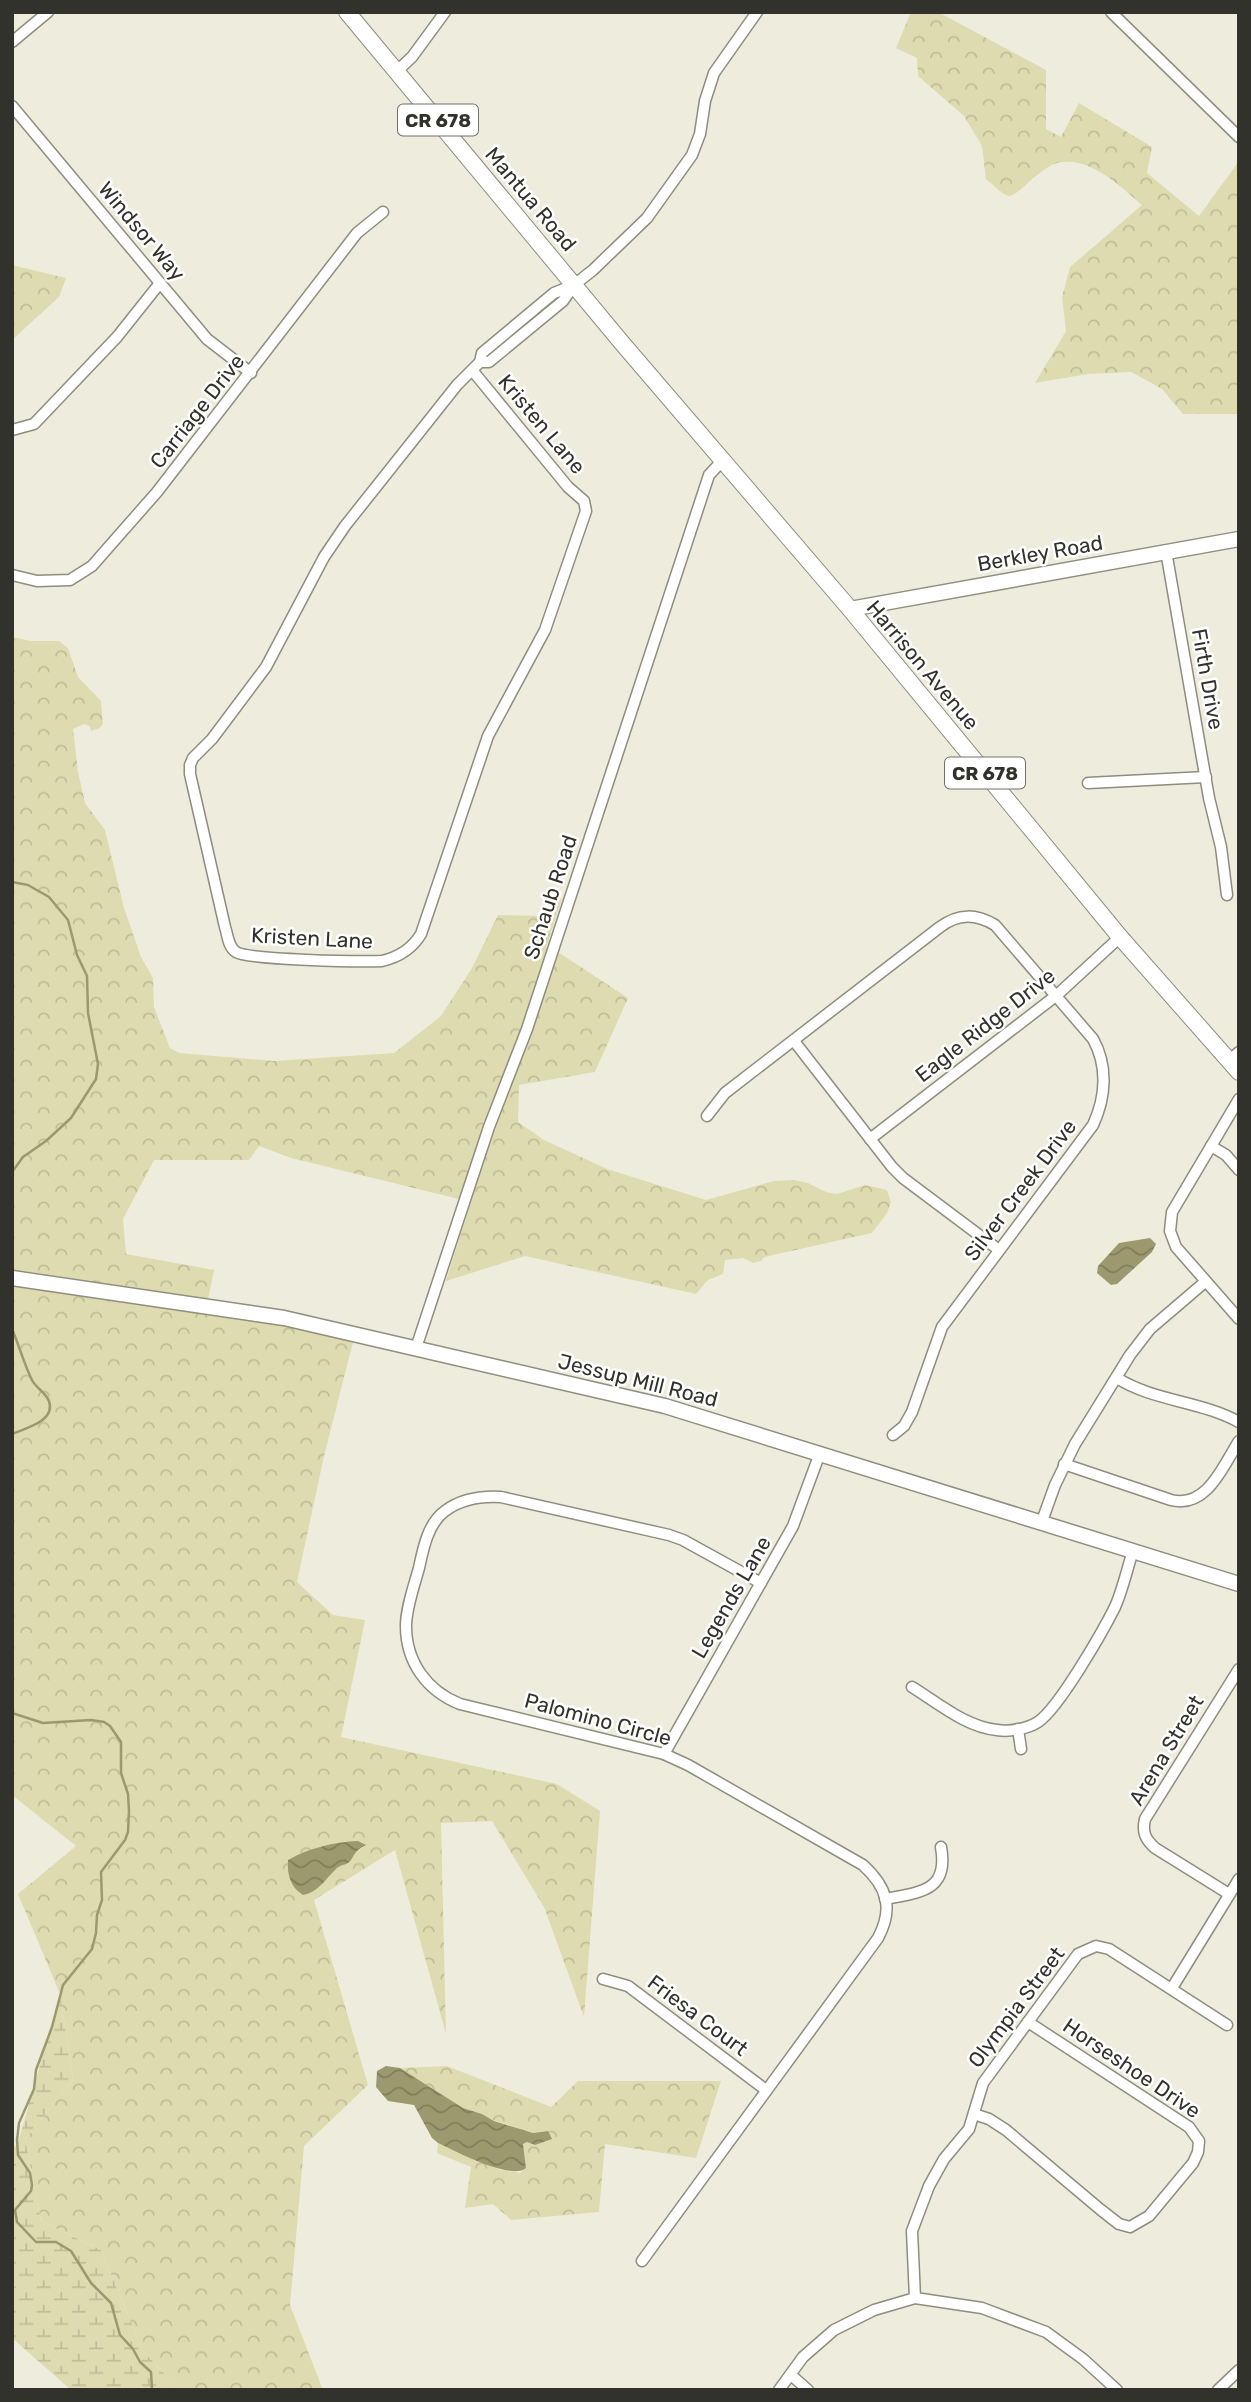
<svg xmlns="http://www.w3.org/2000/svg" width="1251" height="2402" viewBox="0 0 1251 2402" font-family="Rubik,sans-serif">
	<defs>
		<pattern id="forest-crowns" width="20" height="18" patternUnits="userSpaceOnUse" patternTransform="scale(1.75)"><rect width="20" height="18" fill="#dfdbb0"/><path d="M2 6a3 3 0 1 1 6 0M12 15a3 3 0 1 1 6 0" fill="none" stroke="#c0bc98"/></pattern>
		<pattern id="wetland-marsh" width="20" height="14" patternUnits="userSpaceOnUse" patternTransform="scale(1.75)"><rect width="20" height="14" fill="#dfdbb0"/><path d="M1 5h8M5 5V1M11 12h8M15 12V8" fill="none" stroke="#c0bc98"/></pattern>
		<pattern id="water-waves" width="16" height="10" patternUnits="userSpaceOnUse" patternTransform="scale(1.75)"><rect width="16" height="10" fill="#9d996f"/><path d="M0 5q4-4 8 0t8 0" fill="none" stroke="#817d5b"/></pattern>
	</defs>
	<rect width="100%" height="100%" fill="#eeeddd"/>
	<g fill="url(#forest-crowns)">
		<path d="M911 12H938L1046 70V129L1061 137 1079 103 1152 147 1147 173 1199 216 1239 161V414H1183L1162 389 1131 372 1088 374 1035 383 1066 331 1062 297 1070 267 1142 205C1121 187 1092 158 1062 162 1041 164 1018 198 1008 196 1001 193 992 184 986 179L982 146 964 116 918 76 917 58 896 48Z"/>
		<path d="M12 265 66 278 59 297 12 340Z"/>
		<path d="M12 637 31 641H59L68 648 78 677 101 701 103 724 100 728 91 731 90 726 84 724 73 729 78 772 85 803 105 830 124 908 141 957 153 978 154 1007 170 1048 179 1053 274 1061 394 1053 441 1016 472 968 498 915 543 916 556 900 562 899 546 948 558 952 628 998 595 1072 519 1085 518 1122 544 1140 607 1169 706 1200 774 1181 794 1180 808 1183 826 1192 837 1194 865 1185 887 1190 891 1202 887 1213 872 1233 764 1257 761 1261 753 1263 744 1258 725 1260 723 1274 708 1280 696 1294 525 1256 446 1281 471 1202 291 1158 259 1146 249 1160H154L123 1219 126 1254 214 1270 207 1305 355 1334 324 1456 297 1582 333 1615 365 1620 341 1737 557 1784 600 1811 584 2017 544 1907 492 1821 441 1823 446 2034 395 1850 314 1900 368 2085 304 2146 290 2305 323 2390H180L143 2351 101 2250 41 2221 25 2139 73 2079 60 1994 18 1894 76 1846 12 1795Z"/>
		<path d="M447 2066 551 2107 578 2081H721L696 2158 605 2144 599 2212 511 2220 493 2204 465 2208 471 2167 437 2153 438 2143 501 2170 520 2173 526 2168 523 2144 527 2142 535 2145 545 2131 533 2133 490 2119 482 2114 463 2108 400 2068Z"/>
	</g>
	<path fill="url(#wetland-marsh)" d="M60 1994 73 2079 25 2139 41 2221 101 2250 143 2351 180 2390H71L12 2338V2150L18 2143Z"/>
	<g fill="url(#water-waves)">
		<path d="M1150 1238 1156 1244 1152 1252 1117 1284 1111 1285 1097 1273 1098 1266 1119 1243Z"/>
		<path d="M358 1841 366 1845C357 1849 356 1852 351 1860 348 1865 342 1864 337 1868 326 1878 319 1892 303 1895 290 1887 287 1874 288 1860 309 1848 334 1842 358 1841Z"/>
		<path d="M386 2066 400 2068 463 2108 482 2114 494 2121 533 2133 548 2131 552 2139 535 2145 527 2142 523 2144 526 2168C512 2181 455 2151 438 2143L432 2138 414 2105 388 2101 376 2087 377 2071Z"/>
	</g>
	<g fill="none" stroke-linecap="round" stroke-linejoin="round">
		<g stroke="#9d996f" stroke-width="2.5">
			<path d="M12 882 28 885 49 897 68 920 77 955 87 976 88 1013 98 1064 96 1079 71 1118 46 1141 23 1157 12 1172"/>
			<path d="M12 1329C19 1345 24 1364 32 1380 36 1388 46 1393 49 1401 56 1421 26 1428 12 1434"/>
			<path d="M12 1713 43 1723 91 1720 104 1722 110 1726 121 1742V1773L128 1794 129 1811 128 1832 125 1840 101 1872 102 1900 97 1915 96 1933 92 1949 63 1985 52 2027 36 2070 34 2089 19 2123 17 2140 18 2155 30 2173 32 2185 31 2191 15 2210 17 2222 36 2242H56L71 2251 91 2283 111 2303 120 2335 133 2349 140 2362 151 2372 152 2390"/>
		</g>
		<defs>
			<g id="street">
				<path d="M1111 12 1239 137"/>
				<path d="M12 42 48 12"/>
				<path d="M397 71 412 57 445 12"/>
				<path d="M12 106 207 339 251 373"/>
				<path d="M480 362H489L563 301 574 285"/>
				<path d="M472 370 457 385 345 526 324 557 266 667 212 739 193 758 190 765V774L225 927C228 936 228 947 236 952 249 960 361 962 382 961 399 957 412 949 421 934L488 736 545 630 586 511 584 501 568 487 472 370 480 362 482 353 554 293 574 285 593 270 647 218 692 155 700 134 705 101 714 73 757 12"/>
				<path d="M12 430 34 424 117 337 160 283"/>
				<path d="M1166 551 1209 798 1221 847 1227 895"/>
				<path d="M12 575 37 581 70 580 92 566 157 492 357 233 383 212"/>
				<path d="M1088 783 1206 777"/>
				<path d="M794 1041 892 1167 903 1178 999 1250"/>
				<path d="M1228 1061 1239 1052"/>
				<path d="M1239 1099 1172 1212 1170 1231 1176 1247 1239 1319"/>
				<path d="M707 1116 725 1093 940 927C959 913 976 914 995 925L1093 1039C1108 1066 1106 1097 1093 1125L942 1327 912 1412 904 1426 893 1435"/>
				<path d="M870 1139 1057 995 1120 937"/>
				<path d="M1211 1146 1226 1155 1239 1170"/>
				<path d="M416 1348 489 1127 527 1029 709 475 722 461"/>
				<path d="M1117 1378C1153 1401 1201 1401 1239 1422"/>
				<path d="M1064 1464 1171 1500C1207 1509 1223 1466 1239 1441"/>
				<path d="M1042 1521 1055 1485 1075 1444 1130 1355 1150 1329 1205 1282"/>
				<path d="M912 1687C938 1703 966 1727 997 1730 1010 1732 1027 1729 1038 1722 1059 1708 1103 1631 1115 1607 1123 1589 1127 1569 1133 1551"/>
				<path d="M1018 1729 1021 1749"/>
				<path d="M664 1754 793 1526 820 1453"/>
				<path d="M1229 1894 1155 1848C1145 1839 1142 1832 1145 1819L1239 1669"/>
				<path d="M885 1899C921 1892 949 1891 941 1847"/>
				<path d="M603 1979 628 1986 766 2090"/>
				<path d="M1172 1988 1239 1879"/>
				<path d="M974 2114 989 2119 1006 2130 1101 2210 1119 2224 1130 2227 1149 2216 1193 2163 1198 2152 1199 2141 1189 2127 1028 2022"/>
				<path d="M642 2261 878 1938C894 1908 887 1887 863 1865L688 1765 664 1754 460 1704C427 1691 406 1662 406 1626 406 1608 414 1586 419 1568 423 1549 428 1523 445 1511 461 1499 482 1496 501 1497L669 1535 683 1540 761 1583"/>
				<path d="M915 2298 912 2231 929 2186 944 2159 969 2129 983 2083 1078 1954 1096 1946 1109 1949 1227 2025"/>
				<path d="M791 2375 808 2390"/>
				<path d="M779 2390 803 2357 834 2330 874 2310 915 2298 982 2308 1046 2332 1083 2359 1117 2390"/>
				<path d="M1218 2390 1239 2370"/>
			</g>
			<g id="secondary">
				<path d="M850 609 1239 539"/>
				<path d="M12 1278 284 1318 665 1406 1239 1584"/>
			</g>
			<path id="primary" d="M347 12 622 343 850 609 1120 937 1239 1072"/>
		</defs>
		<use href="#street" stroke="#8e8d7e" stroke-width="13"/>
		<use href="#secondary" stroke="#8e8d7e" stroke-width="17"/>
		<use href="#primary" stroke="#8e8d7e" stroke-width="18"/>
		<use href="#street" stroke="#fff" stroke-width="10"/>
		<use href="#secondary" stroke="#fff" stroke-width="14"/>
		<use href="#primary" stroke="#fff" stroke-width="16"/>
	</g>
	<g text-anchor="middle" dominant-baseline="central" stroke-width="5" stroke-linejoin="round" paint-order="stroke">
		<g fill="#fff" stroke="#70706b" stroke-width="2">
			<rect x="398" y="104.5" width="80" height="31" rx="5"/>
			<rect x="945" y="757.5" width="80" height="31" rx="5"/>
		</g>
		<g font-size="19" font-weight="bold" fill="#32322c">
			<text x="438" y="120">CR 678</text>
			<text x="985" y="773">CR 678</text>
		</g>
		<g font-size="21" fill="#32322c" stroke="#fff">
			<text transform="translate(531 199) rotate(50)">Mantua Road</text>
			<text transform="translate(142 231) rotate(50)">Windsor Way</text>
			<text transform="translate(197 411) rotate(-52)">Carriage Drive</text>
			<text transform="translate(542 424) rotate(50)">Kristen Lane</text>
			<text transform="translate(1040 553) rotate(-10)">Berkley Road</text>
			<text transform="translate(923 665) rotate(50)">Harrison Avenue</text>
			<text transform="translate(1208 679) rotate(80)">Firth Drive</text>
			<text transform="translate(550 897) rotate(-72)">Schaub Road</text>
			<text transform="translate(312 938) rotate(3)">Kristen Lane</text>
			<text transform="translate(985 1025) rotate(-38)">Eagle Ridge Drive</text>
			<text transform="translate(1020 1190) rotate(-53)">Silver Creek Drive</text>
			<text transform="translate(638 1380) rotate(14)">Jessup Mill Road</text>
			<text transform="translate(731 1597) rotate(-60)">Legends Lane</text>
			<text transform="translate(598 1719) rotate(15)">Palomino Circle</text>
			<text transform="translate(1166 1750) rotate(-59)">Arena Street</text>
			<text transform="translate(1016 2007) rotate(-53)">Olympia Street</text>
			<text transform="translate(698 2015) rotate(37)">Friesa Court</text>
			<text transform="translate(1132 2068) rotate(34)">Horseshoe Drive</text>
		</g>
	</g>
	<rect width="1251" height="2402" fill="none" stroke="#32322c" stroke-width="28"/>
</svg>
